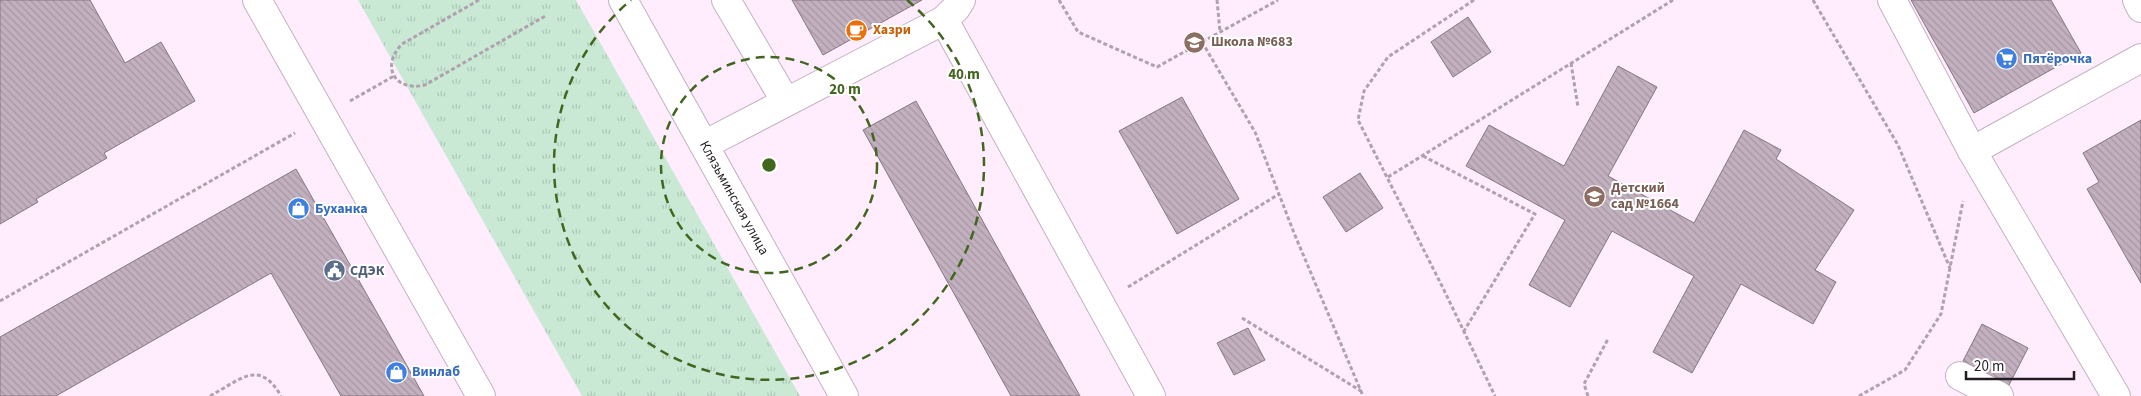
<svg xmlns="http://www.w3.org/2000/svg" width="2141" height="396" viewBox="0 0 2141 396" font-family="'Source Sans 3',sans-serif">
	<defs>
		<pattern id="grass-tufts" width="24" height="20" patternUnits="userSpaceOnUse" patternTransform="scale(1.25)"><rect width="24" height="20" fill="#cae9d5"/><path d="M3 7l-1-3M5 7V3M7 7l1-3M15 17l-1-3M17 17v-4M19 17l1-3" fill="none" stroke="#adc7b7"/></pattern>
		<pattern id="building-back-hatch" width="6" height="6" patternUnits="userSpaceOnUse" patternTransform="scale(1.25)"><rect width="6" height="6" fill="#c2b0bf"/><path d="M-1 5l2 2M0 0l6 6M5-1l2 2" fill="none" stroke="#a697a4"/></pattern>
	</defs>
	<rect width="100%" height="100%" fill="#ffecfd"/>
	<path fill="url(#grass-tufts)" d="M358 0H576L800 396H582Z"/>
	<g fill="url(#building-back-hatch)" stroke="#867583">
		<path d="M0 0H90L125 63 161 42 195 101 104 153 107 158 36 199 38 202 0 224Z"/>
		<path d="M792 0H922L823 55Z"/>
		<path d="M1911 0H2051L2081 53 1974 113Z"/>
		<path d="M1468 17 1491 52 1453 77 1431 42Z"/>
		<path d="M1618 66 1657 87 1608 176 1694 223 1744 130 1781 150 1776 159 1854 210 1815 270 1836 282 1813 324 1741 284 1692 373 1653 352 1694 276 1612 231 1570 307 1529 285 1565 220 1466 166 1489 125 1564 166Z"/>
		<path d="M1182 97 1239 199 1177 234 1119 131Z"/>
		<path d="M916 101 1080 396H1011L863 130Z"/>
		<path d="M2141 120V283L2087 189 2099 182 2083 153Z"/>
		<path d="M296 169 424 396H341L271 273 56 396H0V337Z"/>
		<path d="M1360 173 1383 208 1346 232 1323 197Z"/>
		<path d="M1982 324 2028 348 2009 385 1963 361Z"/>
		<path d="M1248 328 1265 360 1234 375 1217 343Z"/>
	</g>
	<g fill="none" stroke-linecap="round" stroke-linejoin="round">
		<defs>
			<g id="minor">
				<path d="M257 0 481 396"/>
				<path d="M623 0 844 396"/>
				<path d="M726 0 786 102"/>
				<path d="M961 0 956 8 944 20 1151 396"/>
				<path d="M1892 0 1972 151 2116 396"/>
				<path d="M2137 0 2141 8"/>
				<path d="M704 145 944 20"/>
				<path d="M1972 151 2141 58"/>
				<path d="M1960 376 1999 396"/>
			</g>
		</defs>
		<use href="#minor" stroke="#c3b2c1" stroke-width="30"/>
		<g stroke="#afa1ae" stroke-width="3" stroke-dasharray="4 2.5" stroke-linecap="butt">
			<path d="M479 0 402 44C380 67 395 92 425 85L547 15"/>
			<path d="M1059 0 1078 32 1157 67 1278 0"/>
			<path d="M1217 0 1220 32"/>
			<path d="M1474 0 1388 57 1364 91 1358 120 1443 288 1495 396"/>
			<path d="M1813 0 1898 145 1950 268"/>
			<path d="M1202 42 1255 132 1294 233 1363 396"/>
			<path d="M1571 63 1578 107"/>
			<path d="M350 101 394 76"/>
			<path d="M1423 156 1535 214 1464 331"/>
			<path d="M1388 177 1673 0"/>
			<path d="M1128 287 1279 194"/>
			<path d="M0 301 295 133"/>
			<path d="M1242 318 1361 391"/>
			<path d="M210 396C240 380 259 358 281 396"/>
			<path d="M1588 396 1584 384 1608 339"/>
			<path d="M1859 396 1905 370 1941 314 1963 201"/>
		</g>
		<use href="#minor" stroke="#fff" stroke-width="28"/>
	</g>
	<g fill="none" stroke="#42661f" stroke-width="2.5" stroke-dasharray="9 6">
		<circle cx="769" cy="165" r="108"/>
		<path d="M907 0A215 215 0 1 1 631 0"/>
	</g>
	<defs>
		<symbol id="cafe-disc" viewBox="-11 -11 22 22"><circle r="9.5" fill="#e8710a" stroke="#fff"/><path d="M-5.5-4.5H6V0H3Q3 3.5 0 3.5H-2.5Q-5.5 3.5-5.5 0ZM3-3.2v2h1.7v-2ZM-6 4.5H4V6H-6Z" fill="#fff"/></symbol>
		<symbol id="school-disc" viewBox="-11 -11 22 22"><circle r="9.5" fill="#8d6e63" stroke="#fff"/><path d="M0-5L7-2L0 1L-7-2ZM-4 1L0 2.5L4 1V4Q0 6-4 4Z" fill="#fff"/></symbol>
		<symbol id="supermarket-disc" viewBox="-11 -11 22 22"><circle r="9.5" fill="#3f7fe0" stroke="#fff"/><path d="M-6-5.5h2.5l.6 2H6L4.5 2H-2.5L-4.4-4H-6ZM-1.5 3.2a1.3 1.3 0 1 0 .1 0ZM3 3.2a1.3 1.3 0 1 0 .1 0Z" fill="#fff"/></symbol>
		<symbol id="shop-disc" viewBox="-11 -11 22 22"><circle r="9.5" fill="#3f7fe0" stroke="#fff"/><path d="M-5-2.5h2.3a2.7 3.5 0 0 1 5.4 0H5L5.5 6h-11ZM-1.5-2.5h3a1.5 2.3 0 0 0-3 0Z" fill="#fff"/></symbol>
		<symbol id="civic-disc" viewBox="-11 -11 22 22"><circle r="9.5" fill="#5c6f8a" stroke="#fff"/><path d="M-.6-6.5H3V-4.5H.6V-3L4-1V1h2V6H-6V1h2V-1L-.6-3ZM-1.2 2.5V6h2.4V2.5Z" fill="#fff"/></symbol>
	</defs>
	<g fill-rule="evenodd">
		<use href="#cafe-disc" x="844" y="18" width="25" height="25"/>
		<use href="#school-disc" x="1182" y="30" width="25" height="25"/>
		<use href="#supermarket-disc" x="1994" y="46" width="25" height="25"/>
		<use href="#school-disc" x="1582" y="184" width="25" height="25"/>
		<use href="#shop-disc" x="286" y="196" width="25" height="25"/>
		<use href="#civic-disc" x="322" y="258" width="25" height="25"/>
		<use href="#shop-disc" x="384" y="360" width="25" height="25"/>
	</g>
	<g text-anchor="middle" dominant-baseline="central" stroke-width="4" stroke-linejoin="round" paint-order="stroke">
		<g font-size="14" font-weight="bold" fill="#c56008" stroke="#fff" text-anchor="start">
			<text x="873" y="30">Хазри</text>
		</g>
		<g font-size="14" font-weight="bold" fill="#785e54" stroke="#fff" text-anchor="start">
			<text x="1211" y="42">Школа №683</text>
			<text x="1611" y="188">Детский<tspan x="1611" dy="16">сад №1664</tspan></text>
		</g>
		<g font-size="14" font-weight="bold" fill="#366cbe" stroke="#fff" text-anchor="start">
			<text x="2023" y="59">Пятёрочка</text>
			<text x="315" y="209">Буханка</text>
			<text x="412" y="372">Винлаб</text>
		</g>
		<g font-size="14" fill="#231d23" stroke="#fff">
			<text transform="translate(734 198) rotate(61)">Клязьминская улица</text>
		</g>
		<g font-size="14" font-weight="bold" fill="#4e5e75" stroke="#fff" text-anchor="start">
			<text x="350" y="271">СДЭК</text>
		</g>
	</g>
	<circle cx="769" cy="165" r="8" fill="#42661f" stroke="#fff" stroke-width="2.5"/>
	<g font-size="15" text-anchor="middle" font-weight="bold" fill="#42661f" stroke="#fff" stroke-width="4" stroke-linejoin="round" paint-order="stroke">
		<text x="964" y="79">40 m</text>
		<text x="845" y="94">20 m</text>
	</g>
	<path d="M1966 371v8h108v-8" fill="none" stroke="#231d23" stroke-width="2.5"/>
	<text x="1974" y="371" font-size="15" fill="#231d23" stroke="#ffffff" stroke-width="4" paint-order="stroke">20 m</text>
</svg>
